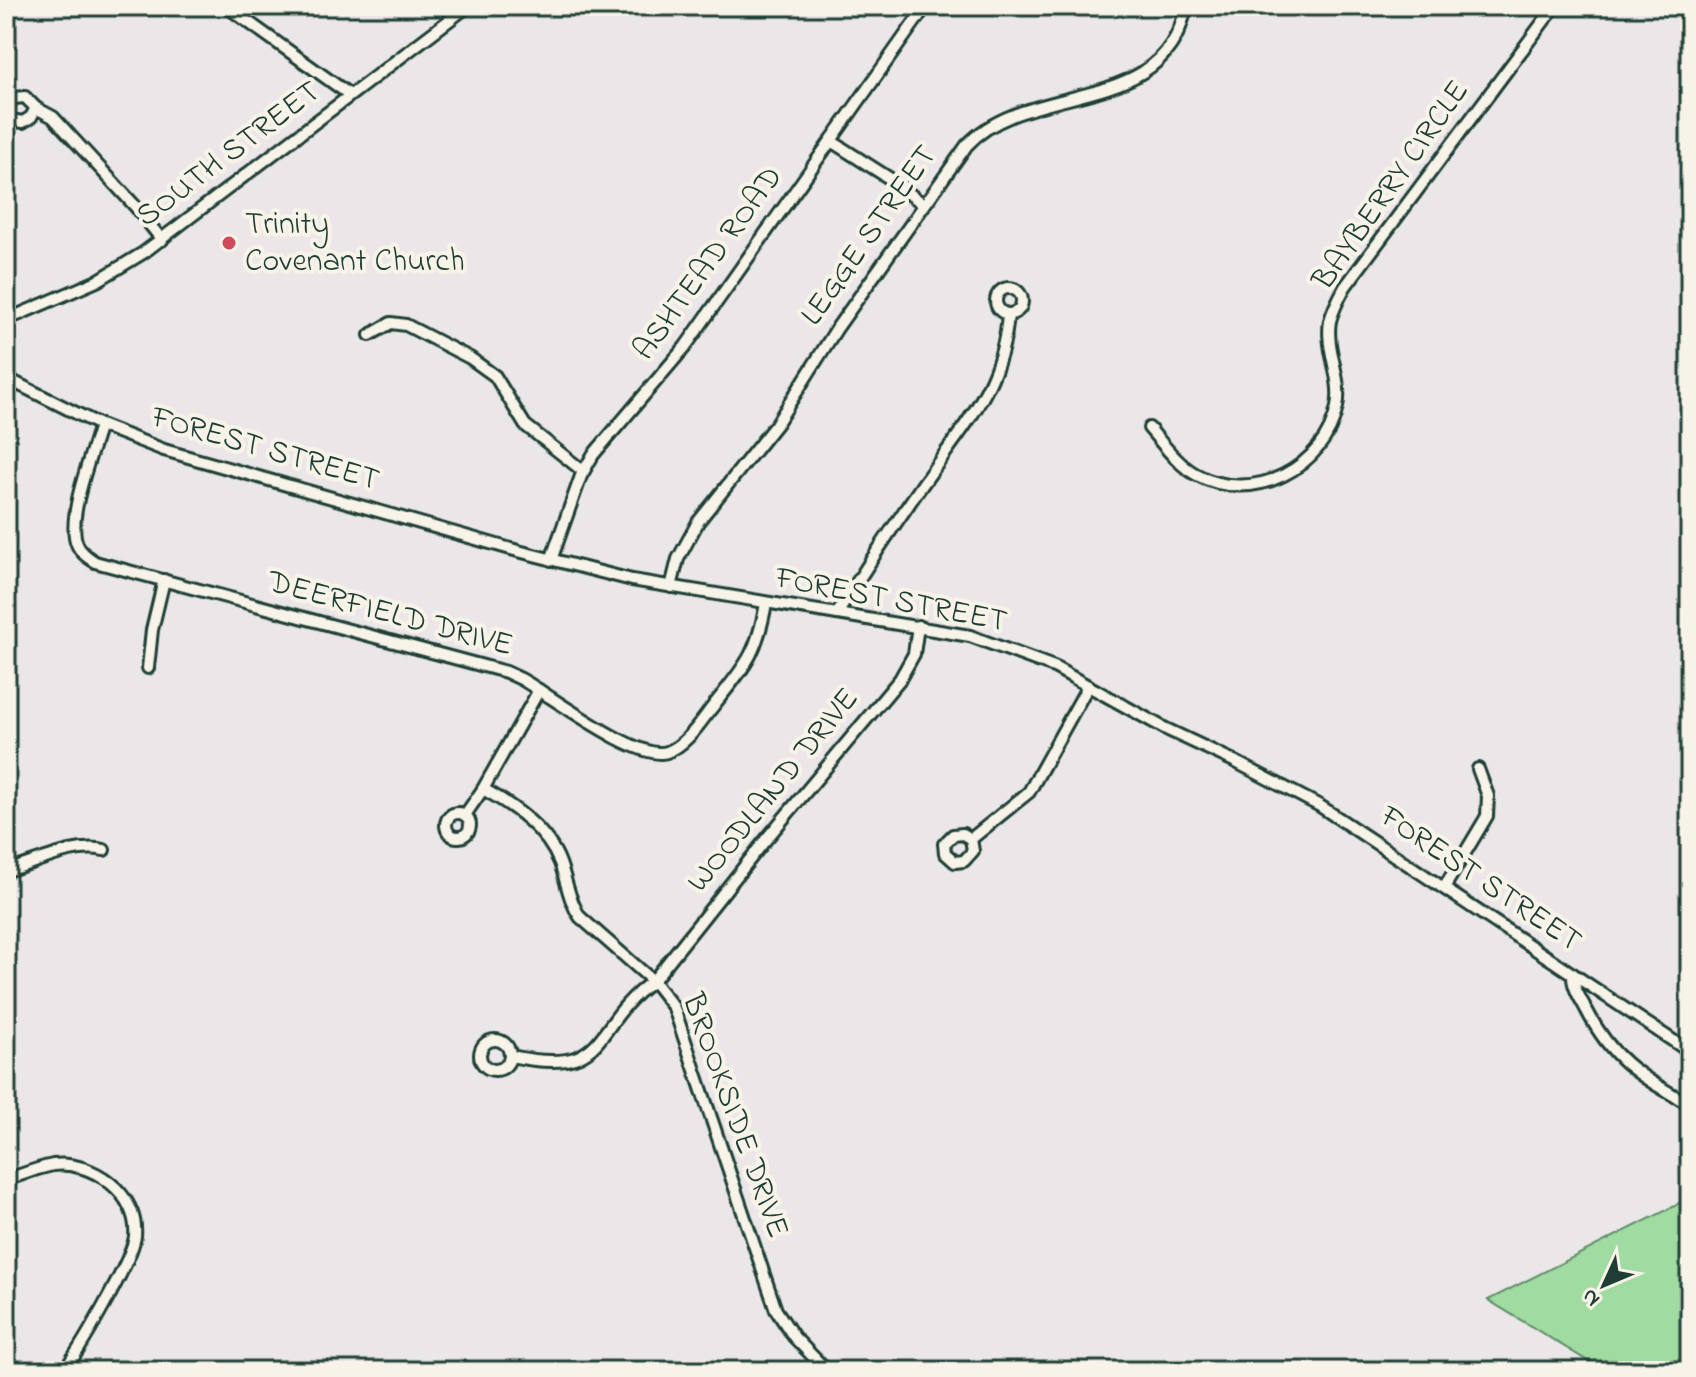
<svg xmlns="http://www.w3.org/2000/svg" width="1696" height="1377" viewBox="0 0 1696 1377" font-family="'Indie Flower',sans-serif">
	<rect width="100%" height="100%" fill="#ebe7e8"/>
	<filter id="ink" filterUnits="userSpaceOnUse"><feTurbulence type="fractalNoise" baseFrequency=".0125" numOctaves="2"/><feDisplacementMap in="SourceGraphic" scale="16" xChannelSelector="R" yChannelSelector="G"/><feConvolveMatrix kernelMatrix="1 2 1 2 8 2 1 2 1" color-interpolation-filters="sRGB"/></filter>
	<g filter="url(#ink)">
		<path fill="#a0dba1" stroke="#608c6a" stroke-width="2" d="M1690 1194V1371H1604L1488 1300 1675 1206Z"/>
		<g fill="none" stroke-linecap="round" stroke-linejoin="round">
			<defs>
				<g id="minor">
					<path d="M226 6 350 95"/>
					<path d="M6 107 14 98 25 97 36 108 53 117 135 206 162 240"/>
					<path d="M6 113 11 120 23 122 31 117 36 108"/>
					<path d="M831 141 889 178 923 204"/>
					<circle cx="1009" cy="301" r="13"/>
					<path d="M6 320 97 281 143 253 468 6"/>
					<path d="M370 335 391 323 406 325 470 358 495 376 525 425 583 471"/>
					<path d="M6 378 100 425 164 450 518 551 632 580 970 636 1054 667 1166 729 1234 761 1320 806 1690 1052"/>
					<path d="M100 425C92 453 66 518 77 544 80 552 87 557 95 562L506 672 521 679C550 695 638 762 667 752 687 745 701 721 714 705 746 665 757 654 766 603"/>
					<path d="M1149 428C1163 444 1178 465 1197 475 1253 505 1325 468 1337 407 1343 379 1325 350 1330 321 1333 309 1339 298 1345 287L1555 6"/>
					<path d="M551 560 581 476 593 455 685 347 926 6"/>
					<path d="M671 587 678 559 698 522 777 423 837 328 967 145C1028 79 1166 118 1186 6"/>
					<path d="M837 614C863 572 890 531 918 491 958 432 1003 389 1008 314"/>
					<path d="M148 668 152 630 164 580"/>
					<path d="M483 789C514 806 547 829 560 863 567 882 569 901 580 917L653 981 674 1008 776 1310 794 1337 827 1371"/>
					<circle cx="458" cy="825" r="12"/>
					<path d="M465 815 483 789 539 690"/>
					<path d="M971 839 973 851 964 861 955 862 945 853 944 844 953 835 963 834 971 839 1029 792 1088 686"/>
					<path d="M6 871C37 863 73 843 104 850"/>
					<path d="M1444 888 1487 816 1488 796 1478 769"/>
					<path d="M1573 974C1572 986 1580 998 1586 1009 1613 1062 1641 1076 1690 1105"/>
					<circle cx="495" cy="1055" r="15"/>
					<path d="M511 1056C613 1078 589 1026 653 981L763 843 900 679 914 654 918 626"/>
					<path d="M6 1180C21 1175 37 1168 53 1165 92 1160 139 1194 135 1236 133 1258 79 1353 63 1371"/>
				</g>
			</defs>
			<use href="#minor" stroke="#1f3d34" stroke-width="16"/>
			<use href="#minor" stroke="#f7f3e8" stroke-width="10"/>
		</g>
	</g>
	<circle fill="#d1495b" stroke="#f7f3e8" stroke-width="3" cx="229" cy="243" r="8"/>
	<g text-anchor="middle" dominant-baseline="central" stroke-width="8" stroke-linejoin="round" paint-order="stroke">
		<g font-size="32" fill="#1f3d34" stroke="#f7f3e8">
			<text transform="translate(229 155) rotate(-37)">SOUTH STREET</text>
			<text transform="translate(1392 186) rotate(-55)">BAYBERRY CIRCLE</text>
			<text transform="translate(870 236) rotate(-55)">LEGGE STREET</text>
			<text transform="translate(709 264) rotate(-54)">ASHTEAD ROAD</text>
			<text transform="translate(265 450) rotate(16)">FOREST STREET</text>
			<text transform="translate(891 601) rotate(11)">FOREST STREET</text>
			<text transform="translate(390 615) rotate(15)">DEERFIELD DRIVE</text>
			<text transform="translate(774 791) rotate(-51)">WOODLAND DRIVE</text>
			<text transform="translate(1480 880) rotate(34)">FOREST STREET</text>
			<text transform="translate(734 1116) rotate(70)">BROOKSIDE DRIVE</text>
		</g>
		<g font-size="32" fill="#1f3d34" stroke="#f7f3e8" text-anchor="start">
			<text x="245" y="225">Trinity<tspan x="245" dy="37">Covenant Church</tspan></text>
		</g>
	</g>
	<rect width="1696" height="1377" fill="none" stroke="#f7f3e8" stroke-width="32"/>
	<rect x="16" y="16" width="1664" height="1345" fill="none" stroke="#1f3d34" stroke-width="3" filter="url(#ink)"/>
	<g transform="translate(1604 1285) rotate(226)" stroke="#f7f3e8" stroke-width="6" paint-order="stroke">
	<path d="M0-6L14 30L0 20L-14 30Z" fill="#1f3d34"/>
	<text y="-12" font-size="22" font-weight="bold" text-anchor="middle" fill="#1f3d34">N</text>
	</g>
</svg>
